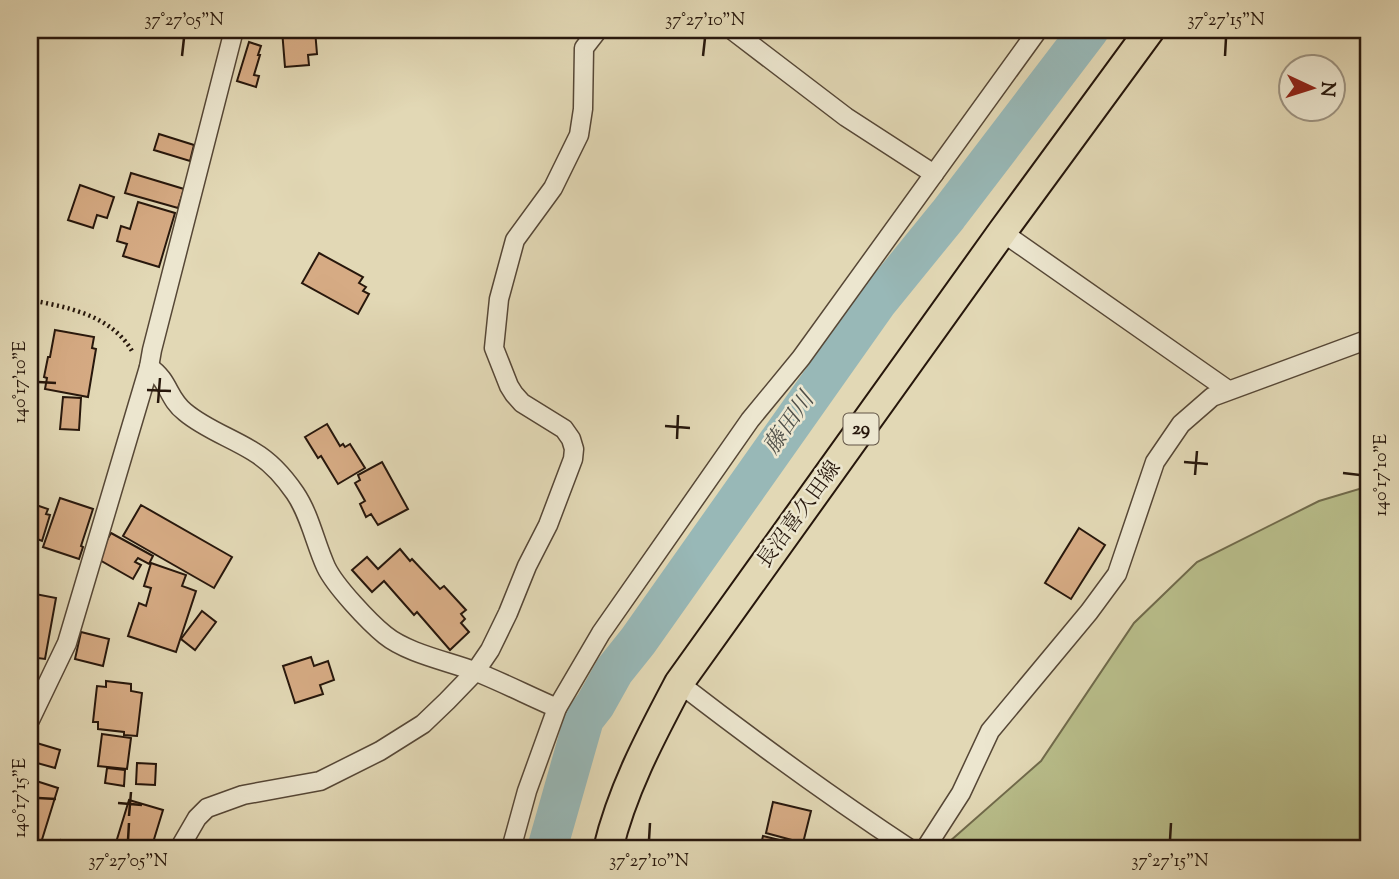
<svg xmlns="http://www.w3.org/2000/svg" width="1399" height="879" viewBox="0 0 1399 879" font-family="'Sorts Mill Goudy','Noto Serif JP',serif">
	<rect width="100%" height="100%" fill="#e2d8b5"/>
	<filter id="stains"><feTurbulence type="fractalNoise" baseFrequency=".00286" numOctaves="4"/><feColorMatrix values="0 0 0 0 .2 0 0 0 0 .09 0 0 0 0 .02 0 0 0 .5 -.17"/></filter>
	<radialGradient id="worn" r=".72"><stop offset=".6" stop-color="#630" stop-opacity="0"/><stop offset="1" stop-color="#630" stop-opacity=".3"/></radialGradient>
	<path fill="#b8bd8a" stroke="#706a4b" stroke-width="2" d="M1369 486V849H941L1041 761 1134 623 1197 562 1319 501Z"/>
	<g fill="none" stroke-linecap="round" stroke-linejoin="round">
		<path stroke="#98b8b7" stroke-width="40" d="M547 849 584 719 595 705 614 671 638 641 878 301 948 215 1089 30"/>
	</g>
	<g fill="#d6ab84" stroke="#27170c" stroke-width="2">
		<path d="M282 30H315L317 54 308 55 309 65 285 67Z"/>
		<path d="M249 42 261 46 258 55H260L254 75 259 76 256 87 237 81Z"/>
		<path d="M159 134 194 145 190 161 154 150Z"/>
		<path d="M131 173 184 189 178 208 125 193Z"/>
		<path d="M80 185 114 197 107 218 97 215 93 228 68 220Z"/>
		<path d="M138 202 175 213 159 267 123 256 127 244 117 241 121 226 130 229Z"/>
		<path d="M319 253 363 277 359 283 366 287 363 291 369 294 358 314 302 283Z"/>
		<path d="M55 330 94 337 92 348 96 349 88 397 45 389 47 378 44 377 48 357H50Z"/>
		<path d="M63 397 81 398 79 430 60 429Z"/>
		<path d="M327 424 340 446 343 444 345 447 350 444 365 468 338 484 321 456 318 458 305 437Z"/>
		<path d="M382 462 408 509 378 525 371 514 366 517 360 504 365 501 355 483 360 480 358 475Z"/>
		<path d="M60 498 93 509 81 546 83 547 79 559 43 547Z"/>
		<path d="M36 505 48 509 46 514 50 515 42 541 30 536V525Z"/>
		<path d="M141 505 232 557 214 588 123 536Z"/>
		<path d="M1079 528 1105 545 1071 599 1045 583Z"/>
		<path d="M111 533 153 556 149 564 138 558 135 562 141 565 133 579 98 559 100 552Z"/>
		<path d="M400 549 410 561 412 559 440 589 444 586 466 610 461 614 465 619 461 623 469 632 450 650 417 612 414 615 384 581 372 592 352 570 367 557 378 569Z"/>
		<path d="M151 563 186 575 182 586 196 591 176 652 128 636 139 603 146 606 151 588 144 586Z"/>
		<path d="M30 593 56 598 45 659 30 657Z"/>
		<path d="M202 611 216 622 195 650 181 639Z"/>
		<path d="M81 632 109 639 103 666 75 659Z"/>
		<path d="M311 657 314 666 328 661 334 680 320 685 323 694 295 703 283 666Z"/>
		<path d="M106 681 131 684V691L142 693 137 736 124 735V732L98 729V722H93L97 686 106 687Z"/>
		<path d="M102 734 131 738 127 769 98 766Z"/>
		<path d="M30 741 60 750 55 768 30 761Z"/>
		<path d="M137 763 156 764 155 785 136 784Z"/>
		<path d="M107 768 125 770 124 786 105 783Z"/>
		<path d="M30 779 58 788 40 846 30 843Z"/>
		<path d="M129 800 163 810 151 849H114Z"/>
		<path d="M773 802 811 811 803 843 766 833Z"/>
		<path d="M763 836 804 846 803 849H760Z"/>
		<path d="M61 840 84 847V849H58Z"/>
	</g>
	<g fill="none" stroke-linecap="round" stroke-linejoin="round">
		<defs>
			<g id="minor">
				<path d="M732 30 846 117 934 174"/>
				<path d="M1002 232 1228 390"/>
				<path d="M149 367C170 381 167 398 185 412 205 429 232 438 254 452 271 462 284 477 295 493 310 515 315 543 326 567 335 586 369 622 385 635 407 653 447 661 474 671 502 682 529 696 557 708"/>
				<path d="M679 683C754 741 831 797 910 849"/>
				<path d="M30 720 67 643 149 367 152 350 234 30"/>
				<path d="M179 849 197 818 207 808 243 795 320 781 380 751 423 724 447 701 475 672 490 650 508 613 527 566 548 525 573 459 574 449 571 439 564 429 522 403 514 394 509 386 494 348 499 299 515 240 553 188 579 135 583 109 584 48 598 30"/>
				<path d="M511 849 527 791 557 708 601 633 750 420 801 358 1038 30"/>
				<path d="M925 849 961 793 990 731 1089 612 1117 574 1155 462 1181 424 1212 397 1369 339"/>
			</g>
			<path id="primary" d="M608 849C622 790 651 736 679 683L1002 232 1150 30"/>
		</defs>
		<use href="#minor" stroke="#564736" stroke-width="21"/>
		<use href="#primary" stroke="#27170c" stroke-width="32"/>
		<path stroke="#27170c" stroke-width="4.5" stroke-dasharray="2 3.5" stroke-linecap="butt" d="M30 300C67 307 111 315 132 351"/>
		<use href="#minor" stroke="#ece6cf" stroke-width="18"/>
		<use href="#primary" stroke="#e2d8b5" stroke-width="28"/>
	</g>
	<path fill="none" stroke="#27170c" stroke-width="2.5" d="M182 56 184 38M703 56 705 38M1225 56 1226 38M38 382 56 383M147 390 171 391M158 403 160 378M665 426 690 428M677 439 678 415M1184 462 1208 464M1343 473 1360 475M1195 475 1197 451M38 798 56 799M118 803 142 805M129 816 131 792M128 840 129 823M649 840 650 823M1170 840 1171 823"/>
	<g text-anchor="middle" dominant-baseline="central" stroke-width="5" stroke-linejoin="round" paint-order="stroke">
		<rect fill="#ece6cf" stroke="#625546" stroke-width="2" x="843.5" y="413.5" width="35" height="31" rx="5"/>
		<g font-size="19" font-weight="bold" fill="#27170c">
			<text x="861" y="429">29</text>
		</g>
		<g font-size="21" fill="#27170c" stroke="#ece6cf">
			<text transform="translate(800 515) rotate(-54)">長沼喜久田線</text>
		</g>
		<g font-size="23" font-style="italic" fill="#4f4f48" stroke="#ece6cf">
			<text transform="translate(790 424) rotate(-55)">藤田川</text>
		</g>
	</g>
	<rect width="1399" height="879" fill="none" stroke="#e2d8b5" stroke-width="77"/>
	<g transform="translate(1312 88) rotate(94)"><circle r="33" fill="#ece6cf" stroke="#9d9381" stroke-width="2"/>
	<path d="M0-5L12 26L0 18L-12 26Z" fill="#8f2418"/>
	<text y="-10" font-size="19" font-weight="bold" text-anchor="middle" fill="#27170c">N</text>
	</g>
	<rect x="38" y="38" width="1322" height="802" fill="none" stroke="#27170c" stroke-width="2.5"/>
	<g font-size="18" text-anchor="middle" fill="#27170c">
		<text x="184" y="25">37°27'05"N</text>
		<text x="705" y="25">37°27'10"N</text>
		<text x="1226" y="25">37°27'15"N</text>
		<text transform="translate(19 382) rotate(-90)" y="6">140°17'10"E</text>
		<text transform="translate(1380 475) rotate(-90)" y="6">140°17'10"E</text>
		<text transform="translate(19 798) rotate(-90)" y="6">140°17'15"E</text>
		<text x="128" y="866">37°27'05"N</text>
		<text x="649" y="866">37°27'10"N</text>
		<text x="1170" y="866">37°27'15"N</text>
	</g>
	<rect width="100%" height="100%" filter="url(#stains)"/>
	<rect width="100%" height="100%" fill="url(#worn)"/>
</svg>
